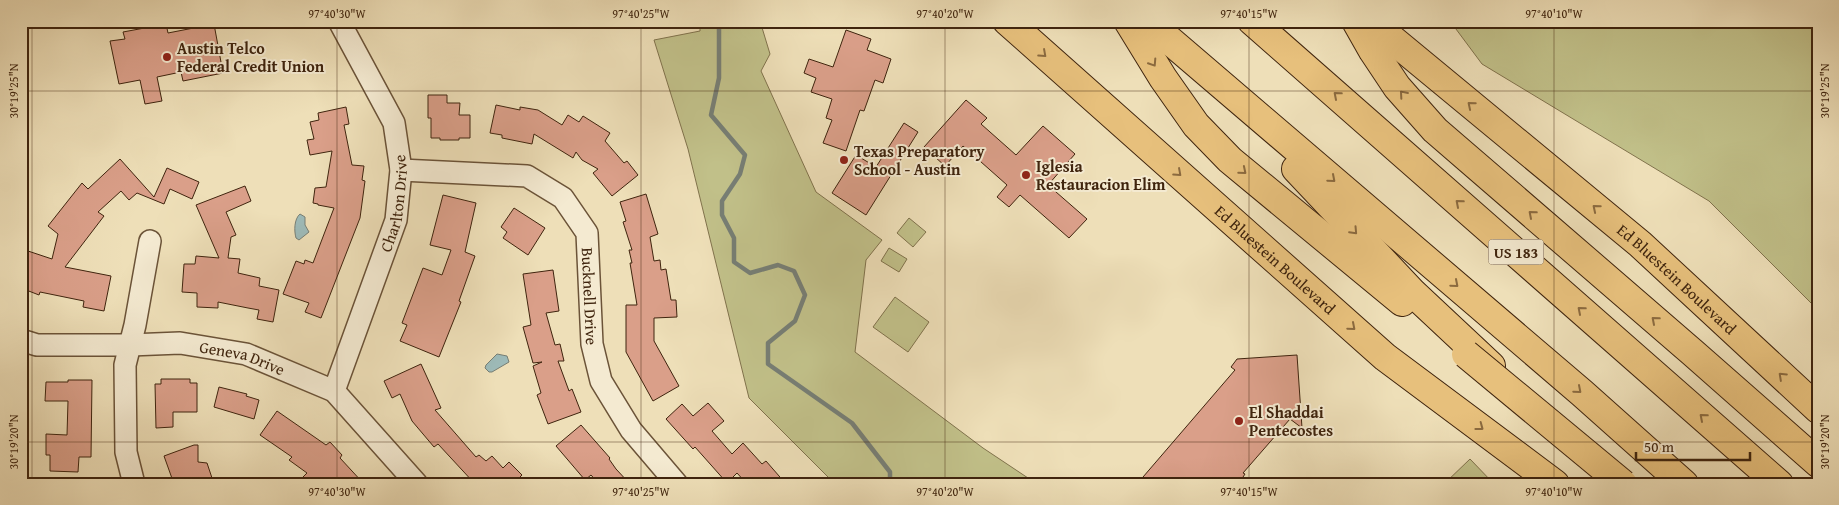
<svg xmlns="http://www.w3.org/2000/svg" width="1839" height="505" viewBox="0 0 1839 505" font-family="'Gentium Book Plus',serif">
	<rect width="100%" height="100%" fill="#eedfb8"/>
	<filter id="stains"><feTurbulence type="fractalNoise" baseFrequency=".004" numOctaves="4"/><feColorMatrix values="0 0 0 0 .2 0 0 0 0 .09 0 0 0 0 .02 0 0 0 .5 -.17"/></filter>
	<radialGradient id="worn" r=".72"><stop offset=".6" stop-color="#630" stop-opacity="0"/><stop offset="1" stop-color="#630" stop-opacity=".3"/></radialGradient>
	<g fill="#c1c089" stroke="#80724c">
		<path d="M700 21H760L770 54 761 71 816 192 882 240 866 260 855 352 983 448 1037 484H835L749 398 688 149 654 40 700 31Z"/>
		<path d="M1450 21H1818V310L1709 201 1482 64Z"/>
		<path d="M909 218 926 232 913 247 897 233Z"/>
		<path d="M889 248 907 259 899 272 881 261Z"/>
		<path d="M895 297 929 322 908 352 873 327Z"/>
		<path d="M1470 459 1494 484H1444Z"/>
	</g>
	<g fill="#9dbab8" stroke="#777e74">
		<path d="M300 214 305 217V225L309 232 299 240 296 238C294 231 294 219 300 214Z"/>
		<path d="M497 354 507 356 509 362 492 372H489L485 368 486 365Z"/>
	</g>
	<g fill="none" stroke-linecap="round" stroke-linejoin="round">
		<path stroke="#777e74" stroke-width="4.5" d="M719 21V78L711 115 745 155 740 174 722 201V215L734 238V262L750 273 778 265 794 271 805 295 795 321 768 343V364L852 423 890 472V484"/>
	</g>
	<g fill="#da9f89" stroke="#3f240e">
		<path d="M166 24 168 33 214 24 223 73 183 81 181 72 157 77 162 101 145 104 140 80 119 84 110 41 125 39 123 32Z"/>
		<path d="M846 30 871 39 867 50 891 59 883 83 875 80 864 111 860 110 846 151 823 143 832 120 826 118 832 99 811 92 816 78 804 73 809 59 833 67Z"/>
		<path d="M428 95H447V103H460L459 115H470V138H459V140H440V138H431V118H428Z"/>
		<path d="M966 100 987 118 981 124 1016 155 1043 126 1075 154 1048 185 1087 219 1069 238 1020 195 1009 207 997 197 1007 185 963 146 945 166 924 147Z"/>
		<path d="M496 105 520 110V107L538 110 562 125 568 115 579 122 583 116 610 133 605 141 624 163 627 161 638 175 612 196 593 173 598 169 582 160 576 152 573 158 534 134 532 144 502 138V135L490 133Z"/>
		<path d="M346 107 349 124 344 125 352 165 364 166 362 180 365 181 360 218 321 318 305 312 309 303 283 294 296 261 304 264 305 260 313 263 334 208 318 205V204L313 203 315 188 326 187 332 151 310 155 307 140 314 139 310 122 319 120 318 113Z"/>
		<path d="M904 123 918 132 866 215 832 193 856 155 876 167Z"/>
		<path d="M120 159 154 197 167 168 199 182 192 199 170 189 164 204 137 193 129 200 121 191 98 212 104 216 65 267 111 276 104 311 83 307 84 301 40 292 39 295 21 288V261L24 262 28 251 52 259 58 234 48 226 82 183 88 189Z"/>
		<path d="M245 186 251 201 226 212 236 235 231 237 228 258 240 259 238 273 260 278 259 286 279 290 273 322 257 319 259 310 248 308 218 302V308L197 307V293L182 292 184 264H195L196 256 219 258 196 205Z"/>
		<path d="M646 194 658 234 650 237 654 261 660 260 661 270 666 269 671 300H676L677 317 654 318V341L679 386 653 401 626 352V305H637L630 263H632L629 250H632L623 222 626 221 620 202Z"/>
		<path d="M443 195 476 203 465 252 475 256 459 301 461 302 439 357 400 341 407 325 402 323 423 268 442 275 451 250 430 245Z"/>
		<path d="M514 208 545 228 528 255 503 238 507 232 501 227Z"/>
		<path d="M553 270 559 311 546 313 555 345 560 344 564 361H558L569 391 572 389 581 412 548 424 537 395 541 393 533 366 542 362 533 363 523 327 531 325 523 274Z"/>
		<path d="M1297 355 1302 428 1290 419 1243 473 1245 474 1243 477 1251 484H1137L1235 370 1231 367 1237 359Z"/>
		<path d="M421 364 441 408 435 410 476 457 479 455 486 461 492 456 503 468 509 462 522 475 513 484H475L438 444 434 447 412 421 400 394 392 398 384 381Z"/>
		<path d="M161 379H190V383H197V412H173V427L156 428 155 384H161Z"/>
		<path d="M68 380H92L91 457H79L78 472 50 471V455H46V434L67 435 68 401H45L46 382H68Z"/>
		<path d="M219 387 247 394 246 396 259 400 254 419 214 407Z"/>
		<path d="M708 403 724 421 712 431 732 454 743 443 762 464 766 461 786 484H747L737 473 727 483 695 447 693 449 666 419 682 404 693 416Z"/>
		<path d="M277 411 326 445 330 442 342 455 340 458 364 484H296L307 473 289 460 292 457 260 435Z"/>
		<path d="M581 425 610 458 609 459 616 469 630 484H599L591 475 585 480 556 446Z"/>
		<path d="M194 445H198V462L207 463 214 484H174L164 456Z"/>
	</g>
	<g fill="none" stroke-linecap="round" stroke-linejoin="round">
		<defs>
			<g id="minor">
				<path id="s1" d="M401 170 527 176 563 198 587 233 592 344 601 381 631 430 677 484"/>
				<path id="s2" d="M21 340 37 345H130L180 343 246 354 334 391 417 484"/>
				<path id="s3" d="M334 391 396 220 401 170 394 123 339 21"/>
				<path d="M134 484 126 452 125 365 135 325 150 241"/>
			</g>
			<g id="major">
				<path id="s4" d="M1007 21 1385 357 1555 484"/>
				<path id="s5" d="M1370 21 1640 244 1818 409"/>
			</g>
			<g id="highway">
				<path d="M1128 21 1163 78 1196 125 1230 160 1402 302"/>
				<path d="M1147 21 1582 393 1684 484"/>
				<path d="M1252 21 1779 484"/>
				<path d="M1356 21 1373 51 1397 87 1435 130 1692 352 1818 463"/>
				<path d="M1296 169 1413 293 1491 366"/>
			</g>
		</defs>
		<use href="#minor" stroke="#6b5338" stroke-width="24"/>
		<use href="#major" stroke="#3f240e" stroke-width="30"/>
		<use href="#highway" stroke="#3f240e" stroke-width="30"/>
		<use href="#minor" stroke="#f4ead1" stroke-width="21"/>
		<use href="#major" stroke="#e7c07c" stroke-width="28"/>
		<use href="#highway" stroke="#e7c07c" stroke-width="28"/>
		<defs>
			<path id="highway-bridge" d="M1466 354 1623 484"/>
		</defs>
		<use href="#highway-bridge" stroke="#3f240e" stroke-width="30" stroke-linecap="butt"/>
		<use href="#highway-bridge" stroke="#e7c07c" stroke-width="28"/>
	</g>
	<defs><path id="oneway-chevron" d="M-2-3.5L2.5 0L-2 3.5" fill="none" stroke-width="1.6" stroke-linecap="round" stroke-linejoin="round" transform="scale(1.25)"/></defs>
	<g stroke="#8b6a3f">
		<use href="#oneway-chevron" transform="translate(1043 54) rotate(42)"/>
		<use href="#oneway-chevron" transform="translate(1153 63) rotate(57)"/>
		<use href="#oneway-chevron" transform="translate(1403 94) rotate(-131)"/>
		<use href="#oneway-chevron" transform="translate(1337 95) rotate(-139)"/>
		<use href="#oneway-chevron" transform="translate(1471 105) rotate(-140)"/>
		<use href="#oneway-chevron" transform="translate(1243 171) rotate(40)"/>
		<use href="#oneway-chevron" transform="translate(1178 173) rotate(42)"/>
		<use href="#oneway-chevron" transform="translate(1332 179) rotate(41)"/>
		<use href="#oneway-chevron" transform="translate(1459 203) rotate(-139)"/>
		<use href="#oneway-chevron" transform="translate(1596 208) rotate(-140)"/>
		<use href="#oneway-chevron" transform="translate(1532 214) rotate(-139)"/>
		<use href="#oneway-chevron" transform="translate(1354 231) rotate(47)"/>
		<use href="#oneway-chevron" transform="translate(1455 284) rotate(41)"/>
		<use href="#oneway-chevron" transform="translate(1581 310) rotate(-139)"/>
		<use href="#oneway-chevron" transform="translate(1655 320) rotate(-139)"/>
		<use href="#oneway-chevron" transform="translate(1352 327) rotate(41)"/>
		<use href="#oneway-chevron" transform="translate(1782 376) rotate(-137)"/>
		<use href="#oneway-chevron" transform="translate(1578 390) rotate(41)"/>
		<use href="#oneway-chevron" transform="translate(1703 417) rotate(-139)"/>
		<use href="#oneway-chevron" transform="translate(1480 427) rotate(37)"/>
	</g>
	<path fill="none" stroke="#3f240e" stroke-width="1" stroke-opacity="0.45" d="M32 21V484M337 21V484M641 21V484M945 21V484M1249 21V484M1554 21V484M21 91H1818M21 442H1818"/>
	<g fill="#8f2418" stroke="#f4ead1" stroke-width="2">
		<circle cx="167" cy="57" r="5"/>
		<circle cx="844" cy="160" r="5"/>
		<circle cx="1026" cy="175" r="5"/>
		<circle cx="1239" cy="421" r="5"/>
	</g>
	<g text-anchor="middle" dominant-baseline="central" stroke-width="4" stroke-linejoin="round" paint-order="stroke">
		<rect fill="#f4ead1" stroke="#755f48" stroke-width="1" x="1488.5" y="239.5" width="55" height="25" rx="4"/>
		<g font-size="15" font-weight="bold" fill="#3f240e">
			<text x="1516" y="252">US 183</text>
		</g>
		<g font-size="16" font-weight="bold" fill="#3f240e" stroke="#f4ead1" text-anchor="start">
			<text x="177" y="48">Austin Telco<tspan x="177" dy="18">Federal Credit Union</tspan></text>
			<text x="854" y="151">Texas Preparatory<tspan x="854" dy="18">School - Austin</tspan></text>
			<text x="1036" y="166">Iglesia<tspan x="1036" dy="18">Restauracion Elim</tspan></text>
			<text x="1249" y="412">El Shaddai<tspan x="1249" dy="18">Pentecostes</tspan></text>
		</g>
		<g font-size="16" fill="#3f240e" stroke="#f4ead1">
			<text stroke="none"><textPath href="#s3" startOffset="198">Charlton Drive</textPath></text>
			<text stroke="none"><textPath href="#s4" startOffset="359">Ed Bluestein Boulevard</textPath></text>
			<text stroke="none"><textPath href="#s5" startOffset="401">Ed Bluestein Boulevard</textPath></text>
			<text stroke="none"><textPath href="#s1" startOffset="274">Bucknell Drive</textPath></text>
			<text stroke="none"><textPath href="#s2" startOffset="224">Geneva Drive</textPath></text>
		</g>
	</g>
	<rect width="1839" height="505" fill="none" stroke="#eedfb8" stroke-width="55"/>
	<path d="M1636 452v8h114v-8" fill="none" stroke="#3f240e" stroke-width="2.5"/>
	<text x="1644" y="452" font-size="15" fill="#3f240e" stroke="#f4ead1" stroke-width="4" paint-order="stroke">50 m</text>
	<rect x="28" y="28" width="1784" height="450" fill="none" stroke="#3f240e" stroke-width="2"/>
	<g font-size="12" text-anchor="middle" fill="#3f240e">
		<text x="337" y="18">97°40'30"W</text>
		<text x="641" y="18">97°40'25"W</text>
		<text x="945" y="18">97°40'20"W</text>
		<text x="1249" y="18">97°40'15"W</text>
		<text x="1554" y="18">97°40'10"W</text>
		<text transform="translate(14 91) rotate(-90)" y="4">30°19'25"N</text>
		<text transform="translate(1825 91) rotate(-90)" y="4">30°19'25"N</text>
		<text transform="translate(14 442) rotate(-90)" y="4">30°19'20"N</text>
		<text transform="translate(1825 442) rotate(-90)" y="4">30°19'20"N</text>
		<text x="337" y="496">97°40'30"W</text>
		<text x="641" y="496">97°40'25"W</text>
		<text x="945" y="496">97°40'20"W</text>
		<text x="1249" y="496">97°40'15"W</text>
		<text x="1554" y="496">97°40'10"W</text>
	</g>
	<rect width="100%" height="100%" filter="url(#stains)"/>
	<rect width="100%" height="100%" fill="url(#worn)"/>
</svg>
